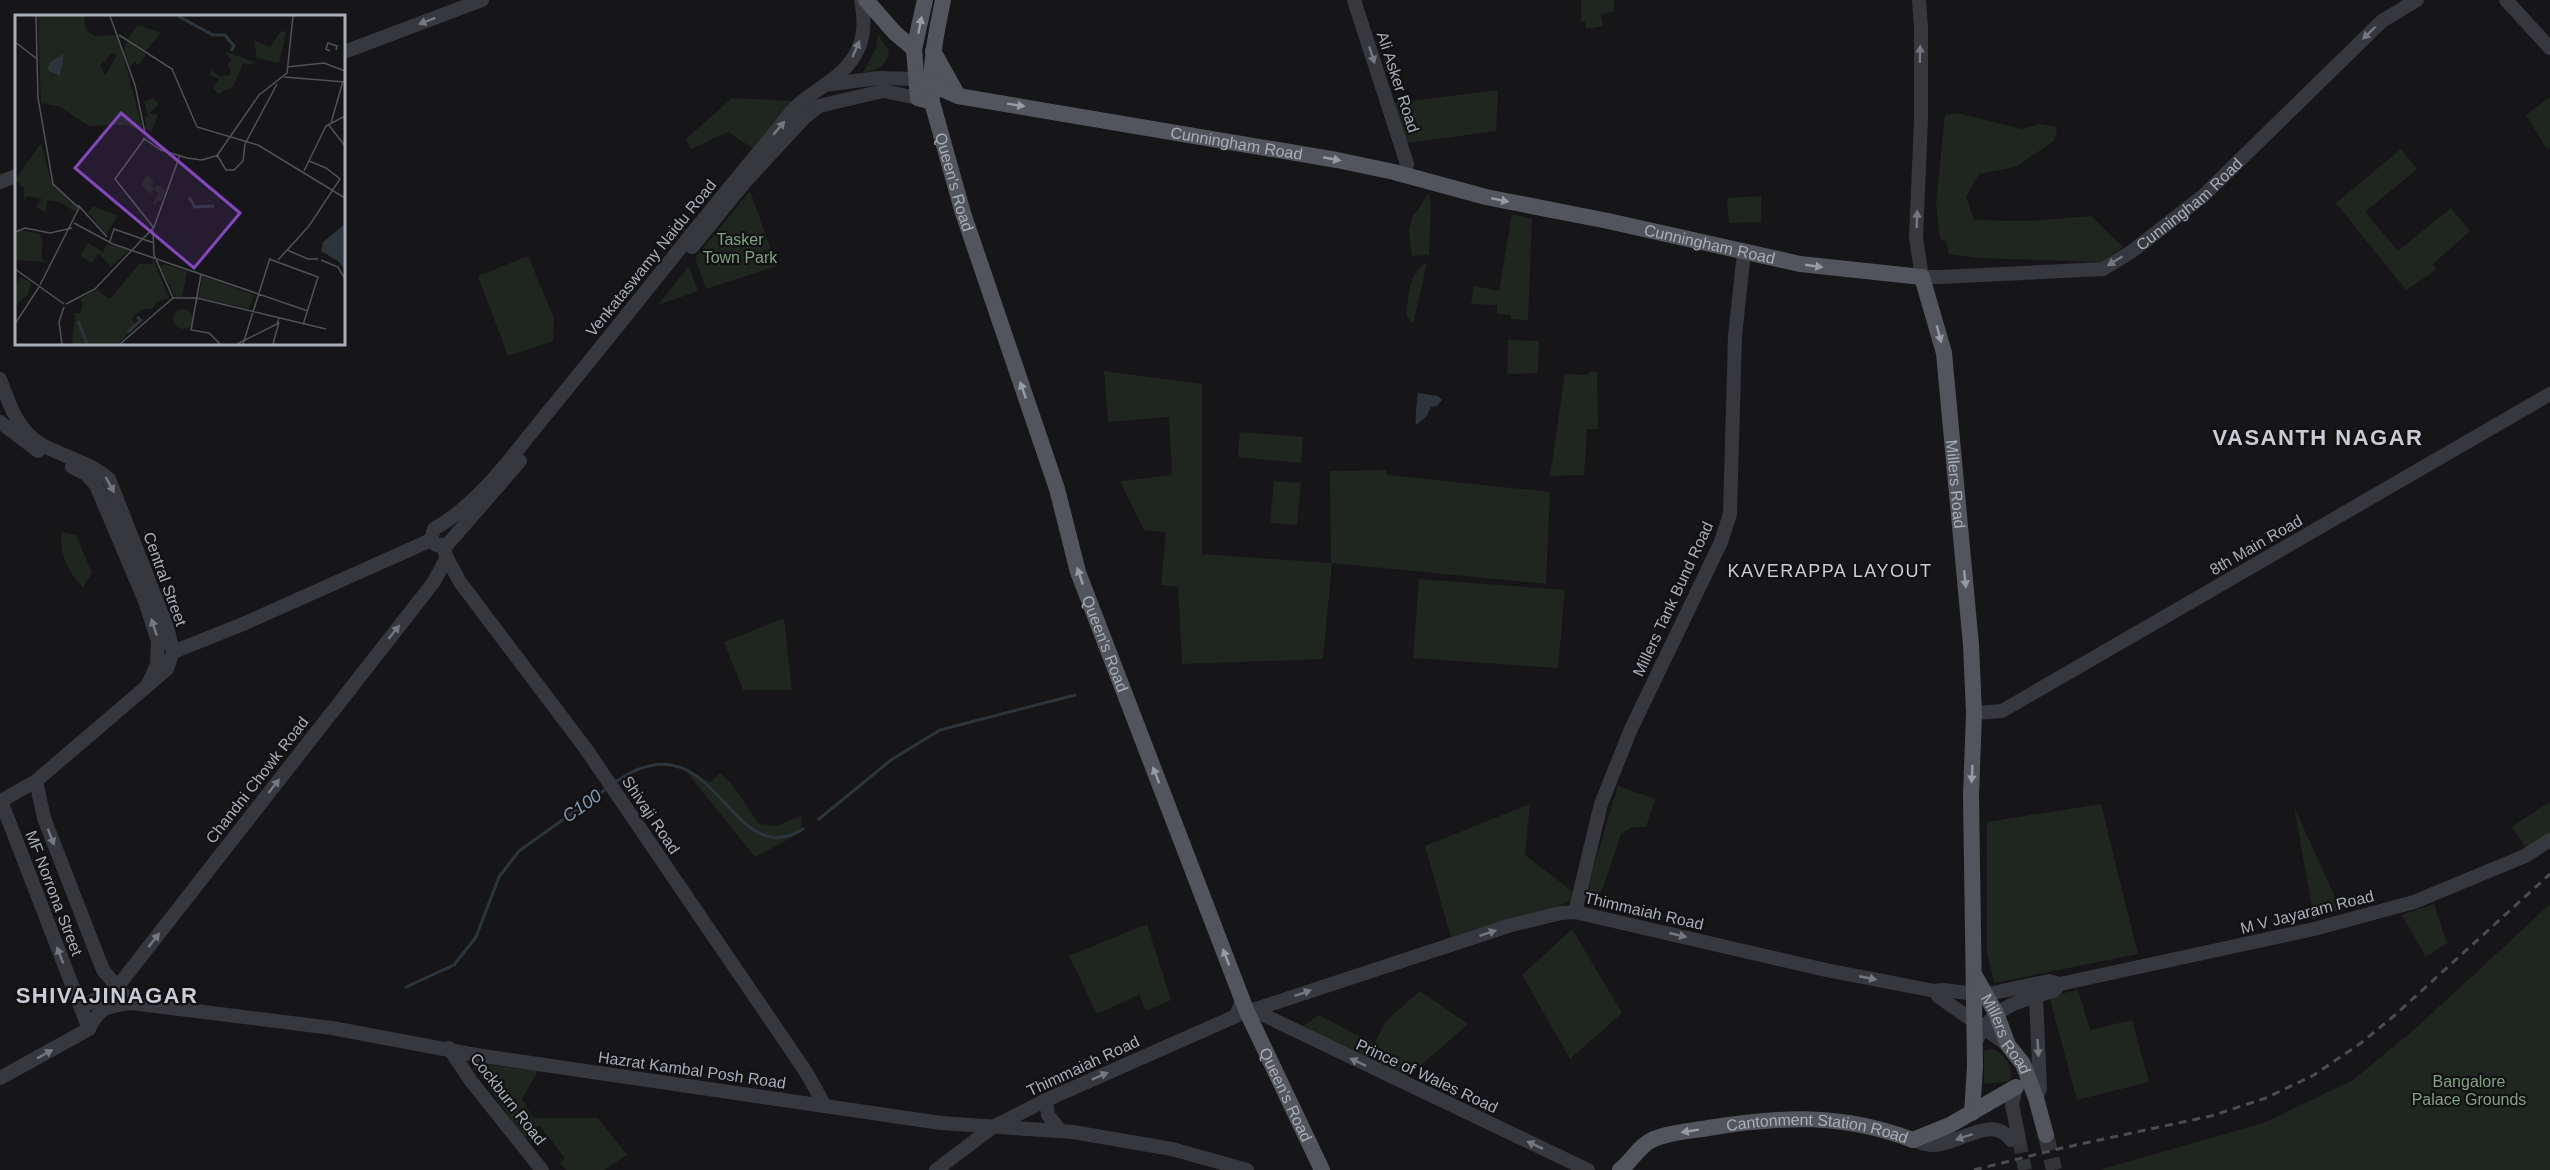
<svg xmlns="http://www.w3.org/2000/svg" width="2550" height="1170" viewBox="0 0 2550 1170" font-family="Helvetica,sans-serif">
	<rect width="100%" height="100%" fill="#161618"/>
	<g fill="#1e261f">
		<path d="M1581 0H1614V11L1601 15 1603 26 1586 29 1585 21 1581 22Z"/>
		<path d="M878 35 889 51C887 68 877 69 863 73L876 48Z"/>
		<path d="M1498 90 1496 131 1407 143 1393 103Z"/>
		<path d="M2550 97V147L2547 149 2526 115Z"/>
		<path d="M732 98 792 101 754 149 728 132 691 149 686 139Z"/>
		<path d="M1957 113 2022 129 2039 124 2057 127 2055 140 2016 167 1979 174 1966 197 1974 220 2029 221 2091 216 2123 247 2101 262 1978 258 1949 254 1946 241 1940 239 1936 203 1945 115Z"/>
		<path d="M2401 149 2417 169 2365 212 2398 251 2451 208 2470 231 2433 264 2436 270 2406 290 2336 203Z"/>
		<path d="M750 191 777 266 706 289 695 258Z"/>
		<path d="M1428 193 1431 203 1429 255 1412 256 1409 232 1412 216 1418 210Z"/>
		<path d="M1761 196V222L1729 223 1727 198Z"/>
		<path d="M1512 214 1532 219 1528 320 1511 319V315L1497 314V305L1471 304 1474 286 1499 291Z"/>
		<path d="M528 256 554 318 553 341 508 356 478 276Z"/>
		<path d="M1427 263 1413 324 1406 314C1409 296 1408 272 1427 263Z"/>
		<path d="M689 266 698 291 658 305Z"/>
		<path d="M1508 340 1539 341 1538 373 1507 374Z"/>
		<path d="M1104 371 1202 384V554L1331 563 1330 471 1386 470 1387 475 1550 492 1546 584 1332 563 1323 659 1182 664 1178 587 1161 585 1166 532 1144 530 1120 481 1172 475 1169 417 1108 422Z"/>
		<path d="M1597 371 1598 429H1587L1584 475 1550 476 1565 374 1588 375 1590 372Z"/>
		<path d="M1240 432 1303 437 1301 463 1238 457Z"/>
		<path d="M1274 481 1301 483 1297 525 1270 523Z"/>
		<path d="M61 532 76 535 92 573 83 587C67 572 60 554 61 532Z"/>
		<path d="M1419 579 1565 590 1558 668 1413 658Z"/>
		<path d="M784 618 792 690H743L724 642Z"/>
		<path d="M685 770 711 782 720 773 731 783 759 824 777 826 802 815 800 833 755 857Z"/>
		<path d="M1618 786 1655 799 1646 827H1632L1621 834 1602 890 1595 897 1585 895Z"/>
		<path d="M2548 803 2550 806V834L2527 849 2512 827Z"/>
		<path d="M1530 804 1525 855 1572 891 1570 900 1556 908 1474 929 1451 938 1425 846Z"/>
		<path d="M2101 804 2138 954 1994 983 1987 952V822Z"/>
		<path d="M2294 807 2341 910 2314 918Z"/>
		<path d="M2434 904 2447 943 2426 957 2402 915Z"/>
		<path d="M2550 904V1170H2099L2264 1123 2353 1080 2416 1028Z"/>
		<path d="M1147 924 1171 1000 1146 1011 1139 995 1097 1014 1069 956Z"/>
		<path d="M1572 929 1622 1013 1570 1059 1522 975Z"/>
		<path d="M2078 990 2090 1030 2132 1020 2149 1082 2077 1100 2049 996Z"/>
		<path d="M1420 991 1468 1024 1406 1078 1299 1029 1319 1015 1374 1044 1386 1021Z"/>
		<path d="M1993 1049C2005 1054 2015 1069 2009 1081L1984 1084V1051Z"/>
		<path d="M472 1063 538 1071 522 1099 533 1118H598L627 1155 604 1170H566L560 1163 565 1158 539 1125 524 1138Z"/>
	</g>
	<path fill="#2c353c" d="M1418 393 1438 396 1442 400 1437 406 1431 407 1426 417 1416 425C1415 422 1417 396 1418 393Z"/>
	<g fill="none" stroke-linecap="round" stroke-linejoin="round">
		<g stroke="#2c353c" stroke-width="3">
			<path d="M614 783C716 710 728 876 803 829"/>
			<path d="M819 819 891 760 940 730 1075 695"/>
			<path d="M406 987 454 965 476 937 499 877 519 851 606 789"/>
		</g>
		<path stroke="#333438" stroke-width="14" stroke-dasharray="14 7" stroke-linecap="butt" d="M2019 1139 2025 1170"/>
		<path stroke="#333438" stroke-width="16" stroke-dasharray="16 8" stroke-linecap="butt" d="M2046 1135 2054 1170"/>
		<g stroke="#37383d" stroke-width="14">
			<path d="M1354 0 1407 164 1404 174"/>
			<path id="s1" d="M1919 0 1921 27V120L1916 238 1922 277H1941L2103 269 2131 252 2203 196 2382 21 2417 0"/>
			<path d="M2506 0 2550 48"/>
			<path d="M344 52 482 0"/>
			<path d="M825 85 878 78 918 79"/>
			<path d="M0 182 16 176"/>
			<path d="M692 247 744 183 804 118 819 106 883 91 918 98"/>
			<path d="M0 379C9 404 18 431 42 445 65 457 89 462 109 479L167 627 173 652 167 669 36 781 1 801 89 1029"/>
			<path d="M0 422 38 451"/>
			<path d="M72 467 86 474 96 485 145 601 158 641 157 665 149 682"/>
			<path d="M431 540 434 529C483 501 517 449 553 406 627 316 698 224 773 135 781 125 789 113 799 104 819 87 848 74 858 49 865 35 864 15 861 0"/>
			<path d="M431 540 436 545H447L520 461"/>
			<path d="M443 547 447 558 460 582 586 749 806 1072 825 1106"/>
			<path d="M173 652 243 624 431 540"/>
			<path d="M1974 713 2002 711 2550 394"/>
			<path d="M36 781 44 818 103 970 131 1003 332 1028 476 1055 941 1123 1073 1132 1172 1149 1247 1170"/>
			<path d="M1575 912 1601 804 1631 729 1721 542 1730 514 1735 336 1744 252"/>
			<path d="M1935 991 1939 997 2008 1045"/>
			<path d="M2036 997 2040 1089 2036 1098"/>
			<path d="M81 1008 118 986 433 583 447 558"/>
			<path d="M1253 1010 1588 1170"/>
			<path d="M1247 1012 1508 926 1561 913 1575 912 1826 970 1935 991 1943 990 1984 995 2049 981 2060 984 2314 929 2414 902 2525 856 2550 840"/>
			<path d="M89 1029C99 1007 108 1006 131 1003"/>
			<path d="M1975 1043C1993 1006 2016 1002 2053 991L2060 984"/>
			<path d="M449 1048 471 1081 542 1170"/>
			<path d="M0 1078 89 1029"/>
			<path d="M2016 1087 2012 1105 2019 1139"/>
			<path d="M1046 1100 1048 1115 1060 1130"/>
			<path d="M1913 1140C1919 1142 1925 1144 1931 1145 1958 1146 1991 1113 2011 1140"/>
			<path d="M936 1170 993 1127 1046 1100 1236 1016 1243 999"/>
		</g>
		<g stroke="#53555c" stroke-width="16">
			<path d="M866 0 895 33 914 49"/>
			<path d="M925 0 914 49 918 98 932 102"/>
			<path id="s2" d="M943 0C936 34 929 67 932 102L963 213 1057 489 1078 572 1247 1012 1322 1170"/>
			<path d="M933 51 958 96"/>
			<path id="s3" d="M918 79 958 96 1337 160 1394 172 1486 197 1608 221 1800 264 1922 277 1944 353 1971 645 1974 713 1971 796 1975 1067 1972 1113"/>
			<path id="s4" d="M1975 976 1996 1013 2008 1045 2023 1064 2036 1098 2046 1135"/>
			<path id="s5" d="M1620 1170C1632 1161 1639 1145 1654 1139 1671 1132 1691 1131 1708 1128 1782 1116 1842 1113 1913 1140L1950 1125 2016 1087"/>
		</g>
		<path stroke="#4a4c52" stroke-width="3" stroke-dasharray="8 6" stroke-linecap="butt" d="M1974 1170 2062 1148 2211 1116 2266 1098 2314 1075 2361 1043 2395 1015 2550 874"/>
	</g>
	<defs><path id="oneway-solid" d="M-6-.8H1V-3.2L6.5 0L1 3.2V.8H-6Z" transform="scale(1.5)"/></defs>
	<g fill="#757881">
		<use href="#oneway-solid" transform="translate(427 21) rotate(159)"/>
		<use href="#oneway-solid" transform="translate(2369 33) rotate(136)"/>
		<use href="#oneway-solid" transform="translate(856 49) rotate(-66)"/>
		<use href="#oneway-solid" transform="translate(1920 54) rotate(-89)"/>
		<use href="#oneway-solid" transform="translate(1372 55) rotate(72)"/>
		<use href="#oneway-solid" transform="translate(779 128) rotate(-50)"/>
		<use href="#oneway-solid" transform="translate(1917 219) rotate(-88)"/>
		<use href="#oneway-solid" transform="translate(2115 261) rotate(148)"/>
		<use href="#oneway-solid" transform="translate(110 485) rotate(62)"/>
		<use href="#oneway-solid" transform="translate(154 627) rotate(-108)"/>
		<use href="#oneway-solid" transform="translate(394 632) rotate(-51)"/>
		<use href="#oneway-solid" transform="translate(274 786) rotate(-52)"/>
		<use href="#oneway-solid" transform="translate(51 837) rotate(69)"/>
		<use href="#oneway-solid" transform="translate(1488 933) rotate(-18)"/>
		<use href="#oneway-solid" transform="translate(1678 935) rotate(13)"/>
		<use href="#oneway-solid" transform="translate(154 940) rotate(-52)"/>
		<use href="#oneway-solid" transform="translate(60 955) rotate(-111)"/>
		<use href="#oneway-solid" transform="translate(1868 978) rotate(11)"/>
		<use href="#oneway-solid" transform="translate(1303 993) rotate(-19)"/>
		<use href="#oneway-solid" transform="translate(2038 1048) rotate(87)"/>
		<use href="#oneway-solid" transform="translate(45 1054) rotate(-29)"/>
		<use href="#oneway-solid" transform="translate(1358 1062) rotate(-155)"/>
		<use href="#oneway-solid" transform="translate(1100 1076) rotate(-24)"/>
		<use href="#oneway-solid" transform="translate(1964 1137) rotate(162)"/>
		<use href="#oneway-solid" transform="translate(1535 1145) rotate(-155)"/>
	</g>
	<g fill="#979ba6">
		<use href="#oneway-solid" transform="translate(920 25) rotate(-79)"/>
		<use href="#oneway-solid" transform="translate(1016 105) rotate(9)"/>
		<use href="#oneway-solid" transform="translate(1332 159) rotate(11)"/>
		<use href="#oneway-solid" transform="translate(1500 200) rotate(12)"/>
		<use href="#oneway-solid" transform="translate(1814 266) rotate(8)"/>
		<use href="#oneway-solid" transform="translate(1939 334) rotate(75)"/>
		<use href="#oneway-solid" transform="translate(1023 390) rotate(-109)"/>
		<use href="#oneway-solid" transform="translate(1080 576) rotate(-109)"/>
		<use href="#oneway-solid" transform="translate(1965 579) rotate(84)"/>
		<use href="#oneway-solid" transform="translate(1972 774) rotate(93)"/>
		<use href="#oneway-solid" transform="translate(1156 775) rotate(-111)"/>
		<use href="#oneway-solid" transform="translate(1226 957) rotate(-111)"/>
		<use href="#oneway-solid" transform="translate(1690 1131) rotate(171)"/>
	</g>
	<g text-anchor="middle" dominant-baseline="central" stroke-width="4.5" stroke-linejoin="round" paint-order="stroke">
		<g font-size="16" fill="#a8adb8" stroke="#111113">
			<text transform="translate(1398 82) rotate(72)">Ali Asker Road</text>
			<text stroke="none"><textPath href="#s3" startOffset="326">Cunningham Road</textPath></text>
			<text stroke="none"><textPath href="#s2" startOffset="186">Queen's Road</textPath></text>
			<text stroke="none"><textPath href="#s1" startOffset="567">Cunningham Road</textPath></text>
			<text stroke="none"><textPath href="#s3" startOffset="810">Cunningham Road</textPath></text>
			<text transform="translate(651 258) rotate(-51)">Venkataswamy Naidu Road</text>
			<text stroke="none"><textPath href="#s3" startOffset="1236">Millers Road</textPath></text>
			<text transform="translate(2256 545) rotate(-30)">8th Main Road</text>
			<text transform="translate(165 579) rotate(70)">Central Street</text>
			<text transform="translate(1673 599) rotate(-65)">Millers Tank Bund Road</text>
			<text stroke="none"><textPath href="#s2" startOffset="672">Queen's Road</textPath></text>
			<text transform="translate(257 780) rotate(-52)">Chandni Chowk Road</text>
			<text transform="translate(651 815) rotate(56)">Shivaji Road</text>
			<text transform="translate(54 893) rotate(69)">MF Norrona Street</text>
			<text transform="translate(1644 911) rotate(13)">Thimmaiah Road</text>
			<text transform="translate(2307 912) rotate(-14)">M V Jayaram Road</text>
			<text stroke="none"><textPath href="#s4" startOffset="66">Millers Road</textPath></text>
			<text transform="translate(1083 1066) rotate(-25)">Thimmaiah Road</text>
			<text transform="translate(692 1070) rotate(8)">Hazrat Kambal Posh Road</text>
			<text transform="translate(1427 1076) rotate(25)">Prince of Wales Road</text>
			<text stroke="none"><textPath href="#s2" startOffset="1158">Queen's Road</textPath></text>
			<text transform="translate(508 1099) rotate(52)">Cockburn Road</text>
			<text stroke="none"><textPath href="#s5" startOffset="212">Cantonment Station Road</textPath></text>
		</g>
		<g font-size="16" fill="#7fa381" stroke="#111113">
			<text x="740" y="239">Tasker<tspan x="740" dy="18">Town Park</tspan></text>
			<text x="2469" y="1081">Bangalore<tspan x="2469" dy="18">Palace Grounds</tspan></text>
		</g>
		<g font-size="18" letter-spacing="1.5" fill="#c9ccd4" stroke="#111113">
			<text x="1830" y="571">KAVERAPPA LAYOUT</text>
		</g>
		<g font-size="18" font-style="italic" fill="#7f9bb3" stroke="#111113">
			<text transform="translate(582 806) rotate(-35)">C100</text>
		</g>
		<g font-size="22" font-weight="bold" letter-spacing="1.5" fill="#c9ccd4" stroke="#111113">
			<text x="2318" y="437">VASANTH NAGAR</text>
			<text x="107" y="995">SHIVAJINAGAR</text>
		</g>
	</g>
	<g transform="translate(15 15)">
		<rect width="330" height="330" fill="#161618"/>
		<path d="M23 1H85H69L71 15 79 21 103 20 128 116 111 110 73 111 46 92 26 88ZM97 38 102 40 90 61 85 51ZM123 10 146 18 130 37 112 24ZM266 16 271 17 264 48 242 43 239 25 255 32ZM112 26 131 40 124 50 119 47 115 53 109 33ZM209 36 239 47 236 50 228 48 218 72 203 79 198 73 204 64 194 60 196 55 206 62 216 59 213 49 216 45ZM138 83 144 89 134 98 143 100 136 117 130 114V102L133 101 129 87ZM26 128 36 166 62 192V198L45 187 32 185 31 197 21 192 27 184 12 181 9 185V173L0 165ZM132 160 139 167 135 170 139 174 143 170 150 175 146 186 141 187 142 192 138 188 144 179 139 174 135 179 126 169ZM78 191 103 201 91 220 73 197ZM5 215 25 219 28 228 26 243 31 247 0 245V217ZM73 228 88 237 92 229 114 235 96 252 83 238 77 248 66 241ZM138 244 154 283 141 287 139 293 125 295 116 304 121 310 103 329H57L60 298H65L68 289 65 284 82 275 95 284 124 249H137ZM149 249 172 256 167 282H160L145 251ZM187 261 239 280 234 294 184 282ZM5 262 16 267 13 280 0 290V270ZM158 304a10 10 0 1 1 20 0a10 10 0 1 1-20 0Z" fill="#1e261f" fill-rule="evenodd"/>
		<path d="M49 39 45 61 32 55 35 47ZM330 209V255L323 246 306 236 308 227Z" fill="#2c353c"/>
		<path fill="none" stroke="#2c353c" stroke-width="3" d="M163 1 198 20H210L219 31 216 36M174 182 180 192 199 191M63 306 72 328M113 317 126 305 122 302"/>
		<path fill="none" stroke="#505258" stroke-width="1.5" d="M21 1 22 45M95 1 120 70 130 118M104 20 157 54 182 112 243 130 330 183M0 27 22 44 23 83 38 169 64 193 25 270M315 36 311 34 313 28 322 31 321 35M272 52 309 48 330 56M269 62 330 67M316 108 328 66M313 109 330 131M128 123 146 135 172 143 187 145 204 140M130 123 100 164 139 213M230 129 262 69M202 140 211 155H219L228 146 230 129M201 142 244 80 272 58 278 1M289 156 311 111 330 101M63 190 92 222M59 208 98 229 293 296M138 215 139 240 158 283M0 217 10 213 35 218 57 213M95 226 99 214 139 228M272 235 293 244H303M254 244 303 262 288 310M263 245 294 211 325 164 311 153 294 146M306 245 323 252 330 264M0 254 49 289M186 259 176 315 194 318 205 329M51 289 80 274 139 212 165 140M0 309 24 272M47 329 44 307 49 292M105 329 158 283H182L311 314M222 329 262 309 264 303M228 329 255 243M258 329 264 307"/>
		<path fill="#8446be" fill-opacity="0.15" stroke="#8446be" stroke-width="3" d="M106 98 225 198 179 253 60 153Z"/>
		<rect width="330" height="330" fill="none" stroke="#a8adb8" stroke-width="3"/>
	</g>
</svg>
